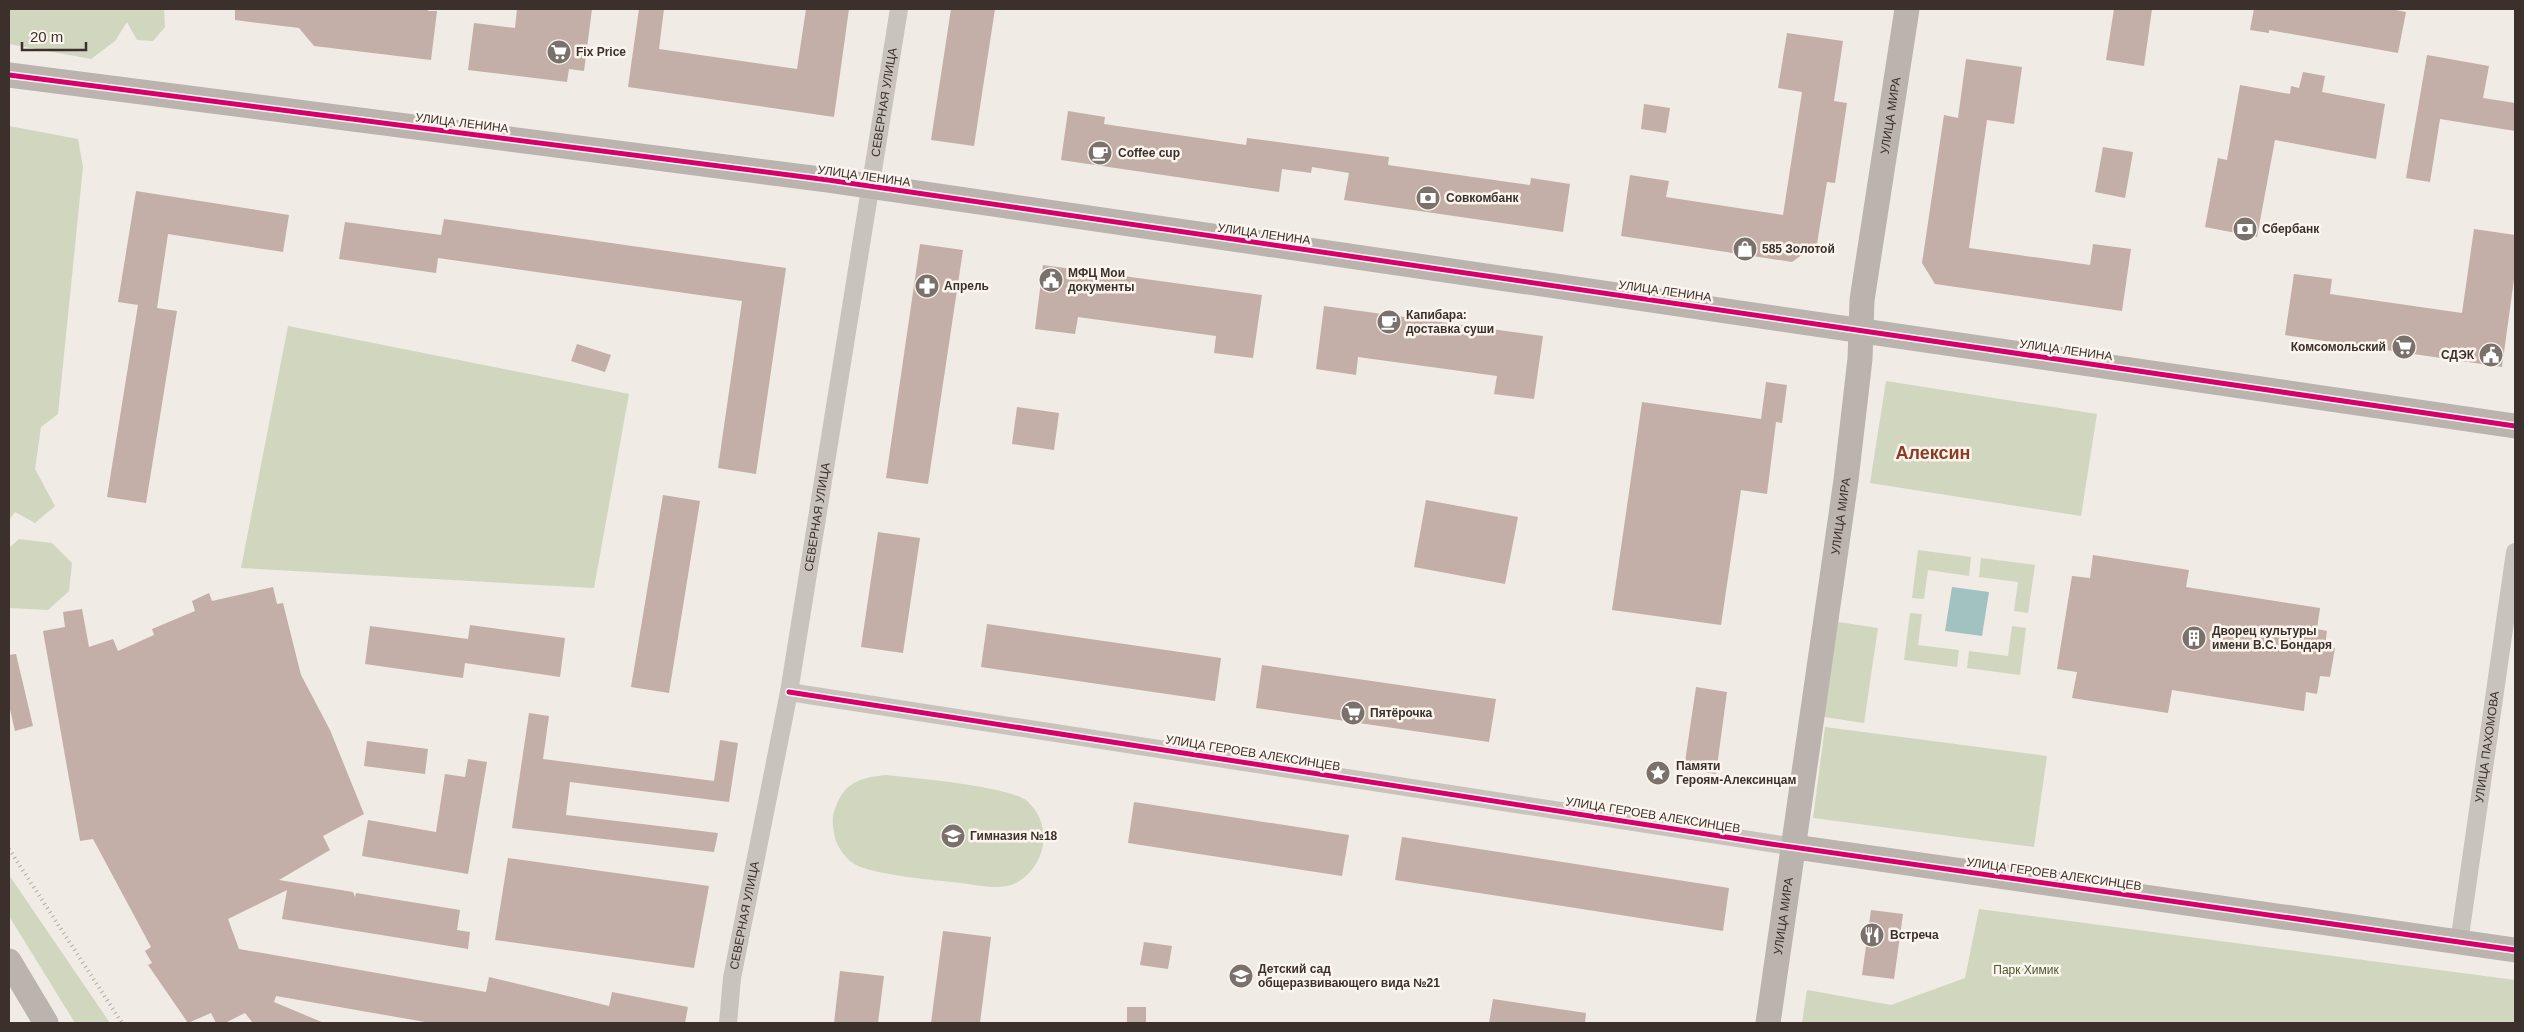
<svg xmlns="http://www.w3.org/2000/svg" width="2524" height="1032" viewBox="0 0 2524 1032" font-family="Arial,sans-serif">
	<rect width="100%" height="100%" fill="#f0ebe5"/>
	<g fill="#d1d6bf">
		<path d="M9 9H164L165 27 153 41 137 40 127 22 115 41 91 59 9 44Z"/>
		<path d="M9 126 78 139 83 167 58 414 41 427 35 469 55 506 35 523 15 512 9 520Z"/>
		<path d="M288 326 629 394 594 588 241 568Z"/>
		<path d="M1886 381 2097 414 2081 516 1870 483Z"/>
		<path d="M19 539 52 543 72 563 69 591 48 610 9 608V548Z"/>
		<path d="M1918 550 1971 557 1969 576 1928 570 1924 599 1912 598Z"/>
		<path d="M1981 558 2035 565 2028 613 2014 611 2018 582 1979 577Z"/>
		<path d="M1910 613 1922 614 1918 645 1959 650 1957 667 1904 660Z"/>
		<path d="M1838 622 1878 628 1864 723 1824 717Z"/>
		<path d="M2012 626 2026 628 2020 675 1967 668 1969 651 2008 656Z"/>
		<path d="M1825 727 2047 756 2034 847 1813 818Z"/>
		<path d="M886 775C913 778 1009 786 1027 801 1054 825 1046 867 1016 883 1003 890 982 886 968 884 942 880 867 876 850 861 841 853 835 842 834 832 832 821 832 816 836 806 846 781 861 778 886 775Z"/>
		<path d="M9 875 110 1023H75L9 916Z"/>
		<path d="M1979 909 2515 980V1023H1802L1807 990 1891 1005 1965 978Z"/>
	</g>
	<path fill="#a1c2c1" d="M1952 587 1989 592 1982 636 1945 631Z"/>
	<g fill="#c3afa7">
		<path d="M235 9H428V11H437L431 60 314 46 299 28 235 20Z"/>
		<path d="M517 9H592L584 71 569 69 567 82 468 70 474 23 515 28Z"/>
		<path d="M639 9H664L659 49 797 69 806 9H849L834 117 628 87Z"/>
		<path d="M951 9H995L974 146 931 140Z"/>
		<path d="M2114 9H2152L2144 66 2106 60Z"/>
		<path d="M2254 9H2390L2406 12 2398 53 2269 30V33L2250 30Z"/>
		<path d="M1787 33 1843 41 1834 101 1847 103 1835 183 1827 182 1817 244 1792 262 1621 236 1630 175 1669 181 1666 197 1783 215 1802 92 1778 88Z"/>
		<path d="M2427 55 2489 66 2483 98 2515 103V131L2440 119 2430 182 2406 178Z"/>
		<path d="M1966 59 2022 67 2014 124 1987 120 1969 248 2090 265 2093 244 2131 249 2122 311 1935 284 1922 263 1944 115 1958 118Z"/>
		<path d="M2303 72 2325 76 2322 92 2385 104 2376 159 2275 140 2257 237 2205 227 2218 158 2227 160 2240 85 2290 94 2291 86 2299 88Z"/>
		<path d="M1644 104 1670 108 1666 133 1641 129Z"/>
		<path d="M1068 111 1105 117 1104 124 1246 145 1247 138 1389 157 1388 165 1530 185 1531 178 1570 184 1563 232 1344 200 1349 173 1312 167 1311 173 1282 169 1279 192 1061 160Z"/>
		<path d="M2103 147 2133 152 2125 198 2095 192Z"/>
		<path d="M136 191 289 215 283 252 168 234 157 308 177 311 146 503 107 497 138 305 118 302Z"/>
		<path d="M444 219 786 268 756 474 718 468 742 301 438 258 436 273 339 259 345 222 441 235Z"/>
		<path d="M2474 229 2515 235V272L2502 367 2285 335 2294 274 2332 279 2330 294 2462 313Z"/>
		<path d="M920 244 963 250 928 484 886 478Z"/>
		<path d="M1043 265 1262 295 1253 358 1214 353 1216 336 1078 317 1075 334 1035 329Z"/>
		<path d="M1324 306 1543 336 1534 399 1494 394 1497 376 1358 357 1356 375 1316 369Z"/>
		<path d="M577 344 611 355 605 372 571 361Z"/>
		<path d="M1766 382 1787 385 1782 423 1776 422 1767 494 1741 490 1721 625 1612 610 1642 402 1761 419Z"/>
		<path d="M1017 407 1059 413 1054 450 1012 444Z"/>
		<path d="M663 495 700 501 669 693 631 687Z"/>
		<path d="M1426 500 1518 517 1505 584 1414 567Z"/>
		<path d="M878 532 920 538 903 653 861 647Z"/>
		<path d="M2093 555 2189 570 2186 587 2320 608 2317 629 2327 631 2325 646 2335 648 2330 677 2320 676 2317 694 2306 692 2304 711 2172 690 2168 713 2072 698 2077 672 2057 669 2072 576 2090 578Z"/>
		<path d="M273 587 277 604 283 603 301 675 330 730 364 814 323 836 330 850 279 880 353 892 355 897 356 893 460 910 457 930 470 932 468 949 282 919 287 890 228 919 239 949 486 992 489 977 609 1006 612 992 688 1007 685 1023H431L276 996 274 1002 324 1023H253L245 1013 225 1023H216L211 1013 188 1023 148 965 152 963 145 951 151 947 93 839 80 841 43 631 65 627 63 612 82 609 89 647 113 639 118 651 154 635 152 629 195 611 192 601 209 593 212 601Z"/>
		<path d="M987 624 1221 658 1215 701 981 667Z"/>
		<path d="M470 625 565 638 560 677 465 663 463 678 365 664 370 626 468 639Z"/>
		<path d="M16 654 33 726 15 731 9 705V655Z"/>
		<path d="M1262 665 1496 699 1489 742 1256 708Z"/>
		<path d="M1696 687 1727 692 1716 774 1684 769Z"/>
		<path d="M529 713 549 716 543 759 714 781 720 740 738 743 729 802 570 782 566 815 718 833 714 852 512 828Z"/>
		<path d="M367 741 428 749 425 774 364 766Z"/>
		<path d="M468 759 487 762 468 874 362 856 368 820 436 832 445 774 465 777Z"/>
		<path d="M1134 802 1349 835 1342 876 1128 843Z"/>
		<path d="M1402 837 1729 888 1723 931 1395 880Z"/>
		<path d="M508 858 709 886 694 968 495 940Z"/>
		<path d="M1871 910 1903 914 1894 979 1862 975Z"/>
		<path d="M943 931 991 937 980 1023H931Z"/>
		<path d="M1144 942 1172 946 1168 969 1140 965Z"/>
		<path d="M840 971 884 976 878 1023H834Z"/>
		<path d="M1493 999 1586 1013 1585 1023H1489Z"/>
		<rect x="1127" y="1007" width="19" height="16"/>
	</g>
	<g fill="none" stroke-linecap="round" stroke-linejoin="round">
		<g stroke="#c9c3be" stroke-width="18">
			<path d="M789 692 1795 847"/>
			<path id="s1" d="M2459 943 2515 552"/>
			<path id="s2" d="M728 1023 732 978 789 692 899 9"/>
		</g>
		<g stroke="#bab3ae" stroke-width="25">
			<path d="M9 75 828 180 2515 426"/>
			<path d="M1795 847 2515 950"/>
			<path d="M9 961 46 1023"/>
			<path id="s3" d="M1768 1023 1846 480 1860 359 1862 300 1907 9"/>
		</g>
		<path stroke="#b1aca8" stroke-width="4" stroke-dasharray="1 4" stroke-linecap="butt" d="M9 849 122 1023"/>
		<defs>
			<g id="cycleway">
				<path d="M9 75 828 180 2515 426"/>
				<path d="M789 692 1771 844 2515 950"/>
			</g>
		</defs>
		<use href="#cycleway" stroke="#fbf5ee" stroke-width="8"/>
		<use href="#cycleway" stroke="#d6006c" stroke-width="5"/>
	</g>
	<defs>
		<symbol id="supermarket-disc" viewBox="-11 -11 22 22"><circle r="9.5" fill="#7a716c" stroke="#fbf5ee"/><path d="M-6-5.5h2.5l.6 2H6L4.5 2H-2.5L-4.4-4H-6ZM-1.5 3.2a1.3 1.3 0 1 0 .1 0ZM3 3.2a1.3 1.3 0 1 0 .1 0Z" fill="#fff"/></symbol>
		<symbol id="cafe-disc" viewBox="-11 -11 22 22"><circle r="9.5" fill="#7a716c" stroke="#fbf5ee"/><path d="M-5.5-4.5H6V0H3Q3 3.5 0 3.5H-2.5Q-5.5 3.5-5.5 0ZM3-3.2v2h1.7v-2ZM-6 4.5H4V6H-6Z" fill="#fff"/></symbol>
		<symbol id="bank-disc" viewBox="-11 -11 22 22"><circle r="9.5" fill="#7a716c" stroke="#fbf5ee"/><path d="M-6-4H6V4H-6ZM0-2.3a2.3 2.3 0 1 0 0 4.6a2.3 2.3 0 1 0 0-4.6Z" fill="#fff"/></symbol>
		<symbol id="shop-disc" viewBox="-11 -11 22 22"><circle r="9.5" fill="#7a716c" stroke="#fbf5ee"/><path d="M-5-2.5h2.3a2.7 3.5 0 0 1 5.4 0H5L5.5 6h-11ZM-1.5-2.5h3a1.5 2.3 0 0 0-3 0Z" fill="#fff"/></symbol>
		<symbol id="civic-disc" viewBox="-11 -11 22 22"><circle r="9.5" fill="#7a716c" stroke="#fbf5ee"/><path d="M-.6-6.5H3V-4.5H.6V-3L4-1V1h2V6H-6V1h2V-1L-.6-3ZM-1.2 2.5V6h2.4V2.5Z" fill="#fff"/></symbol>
		<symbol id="pharmacy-disc" viewBox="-11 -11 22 22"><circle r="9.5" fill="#7a716c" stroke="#fbf5ee"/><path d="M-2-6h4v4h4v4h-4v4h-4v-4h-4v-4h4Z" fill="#fff"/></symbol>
		<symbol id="building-disc" viewBox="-11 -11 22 22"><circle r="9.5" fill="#7a716c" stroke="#fbf5ee"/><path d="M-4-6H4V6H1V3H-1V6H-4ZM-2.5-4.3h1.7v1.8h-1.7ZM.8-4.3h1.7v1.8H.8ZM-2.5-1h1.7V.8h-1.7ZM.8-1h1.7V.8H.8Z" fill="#fff"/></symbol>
		<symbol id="sight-disc" viewBox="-11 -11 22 22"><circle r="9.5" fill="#7a716c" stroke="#fbf5ee"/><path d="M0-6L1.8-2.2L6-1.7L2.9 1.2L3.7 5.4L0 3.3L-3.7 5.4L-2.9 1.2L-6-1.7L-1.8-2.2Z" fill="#fff"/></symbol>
		<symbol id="school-disc" viewBox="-11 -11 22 22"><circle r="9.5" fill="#7a716c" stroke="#fbf5ee"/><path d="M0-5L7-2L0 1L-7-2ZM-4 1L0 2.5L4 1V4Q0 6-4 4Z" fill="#fff"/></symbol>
		<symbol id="restaurant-disc" viewBox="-11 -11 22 22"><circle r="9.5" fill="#7a716c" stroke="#fbf5ee"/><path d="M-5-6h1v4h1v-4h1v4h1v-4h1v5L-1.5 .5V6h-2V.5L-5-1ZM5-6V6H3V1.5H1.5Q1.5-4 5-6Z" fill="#fff"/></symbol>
	</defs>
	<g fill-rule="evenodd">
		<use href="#supermarket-disc" x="545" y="38" width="28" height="28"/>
		<use href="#cafe-disc" x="1086" y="139" width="28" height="28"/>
		<use href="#bank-disc" x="1414" y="184" width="28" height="28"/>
		<use href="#bank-disc" x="2231" y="215" width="28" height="28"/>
		<use href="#shop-disc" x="1731" y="235" width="28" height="28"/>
		<use href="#civic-disc" x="1037" y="266" width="28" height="28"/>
		<use href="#pharmacy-disc" x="913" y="272" width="28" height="28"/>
		<use href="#cafe-disc" x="1375" y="308" width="28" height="28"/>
		<use href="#supermarket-disc" x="2390" y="333" width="28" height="28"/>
		<use href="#civic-disc" x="2477" y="341" width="28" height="28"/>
		<use href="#building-disc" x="2180" y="624" width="28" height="28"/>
		<use href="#supermarket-disc" x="1339" y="699" width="28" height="28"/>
		<use href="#sight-disc" x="1644" y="759" width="28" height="28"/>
		<use href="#school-disc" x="939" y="822" width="28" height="28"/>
		<use href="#restaurant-disc" x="1858" y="921" width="28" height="28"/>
		<use href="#school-disc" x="1227" y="962" width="28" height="28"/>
	</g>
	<g text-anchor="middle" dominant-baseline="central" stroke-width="5" stroke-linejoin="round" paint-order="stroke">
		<g font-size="12" font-weight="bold" fill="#3b302b" stroke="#fbf5ee" text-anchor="start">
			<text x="576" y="52">Fix Price</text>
			<text x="1118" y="153">Coffee cup</text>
			<text x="1446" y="198">Совкомбанк</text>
			<text x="2262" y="229">Сбербанк</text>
			<text x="1762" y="249">585 Золотой</text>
			<text x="1068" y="273">МФЦ Мои<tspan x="1068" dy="14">документы</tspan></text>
			<text x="944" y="286">Апрель</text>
			<text x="1406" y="315">Капибара:<tspan x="1406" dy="14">доставка суши</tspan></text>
			<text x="2386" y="347" text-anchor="end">Комсомольский</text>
			<text x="2474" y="355" text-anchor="end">СДЭК</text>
			<text x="2212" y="631">Дворец культуры<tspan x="2212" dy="14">имени В.С. Бондаря</tspan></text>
			<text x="1370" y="713">Пятёрочка</text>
			<text x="1676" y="766">Памяти<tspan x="1676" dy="14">Героям-Алексинцам</tspan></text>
			<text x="970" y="836">Гимназия №18</text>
			<text x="1890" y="935">Встреча</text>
			<text x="1258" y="969">Детский сад<tspan x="1258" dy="14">общеразвивающего вида №21</tspan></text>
		</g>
		<g font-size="12" fill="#3b302b" stroke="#fbf5ee">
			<text stroke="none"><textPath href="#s2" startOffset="934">СЕВЕРНАЯ УЛИЦА</textPath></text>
			<text stroke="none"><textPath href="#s3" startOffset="916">УЛИЦА МИРА</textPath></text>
			<text transform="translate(462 123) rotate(7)">УЛИЦА ЛЕНИНА</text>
			<text transform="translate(864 176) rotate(8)">УЛИЦА ЛЕНИНА</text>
			<text transform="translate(1264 234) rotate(8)">УЛИЦА ЛЕНИНА</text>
			<text transform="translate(1665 291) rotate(8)">УЛИЦА ЛЕНИНА</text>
			<text transform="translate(2066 350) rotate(8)">УЛИЦА ЛЕНИНА</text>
			<text stroke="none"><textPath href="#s3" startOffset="512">УЛИЦА МИРА</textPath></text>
			<text stroke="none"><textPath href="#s2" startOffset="514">СЕВЕРНАЯ УЛИЦА</textPath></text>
			<text stroke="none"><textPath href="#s1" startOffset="198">УЛИЦА ПАХОМОВА</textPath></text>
			<text transform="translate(1253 753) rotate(9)">УЛИЦА ГЕРОЕВ АЛЕКСИНЦЕВ</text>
			<text transform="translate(1653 815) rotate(9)">УЛИЦА ГЕРОЕВ АЛЕКСИНЦЕВ</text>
			<text transform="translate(2054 874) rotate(8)">УЛИЦА ГЕРОЕВ АЛЕКСИНЦЕВ</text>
			<text stroke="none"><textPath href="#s2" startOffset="109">СЕВЕРНАЯ УЛИЦА</textPath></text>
			<text stroke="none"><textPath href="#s3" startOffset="108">УЛИЦА МИРА</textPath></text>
		</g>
		<g font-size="12" fill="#4a5a2e" stroke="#fbf5ee">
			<text x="2026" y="970">Парк Химик</text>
		</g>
		<g font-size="18" font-weight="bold" fill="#8c3b22" stroke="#fbf5ee">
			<text x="1933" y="453">Алексин</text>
		</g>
	</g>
	<rect width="2524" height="1032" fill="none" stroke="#3b302b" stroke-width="20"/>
	<path d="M22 42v8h64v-8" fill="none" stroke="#3b302b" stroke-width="2.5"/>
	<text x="30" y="42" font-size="15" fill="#3b302b" stroke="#fbf5ee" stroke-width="4" paint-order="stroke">20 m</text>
</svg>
